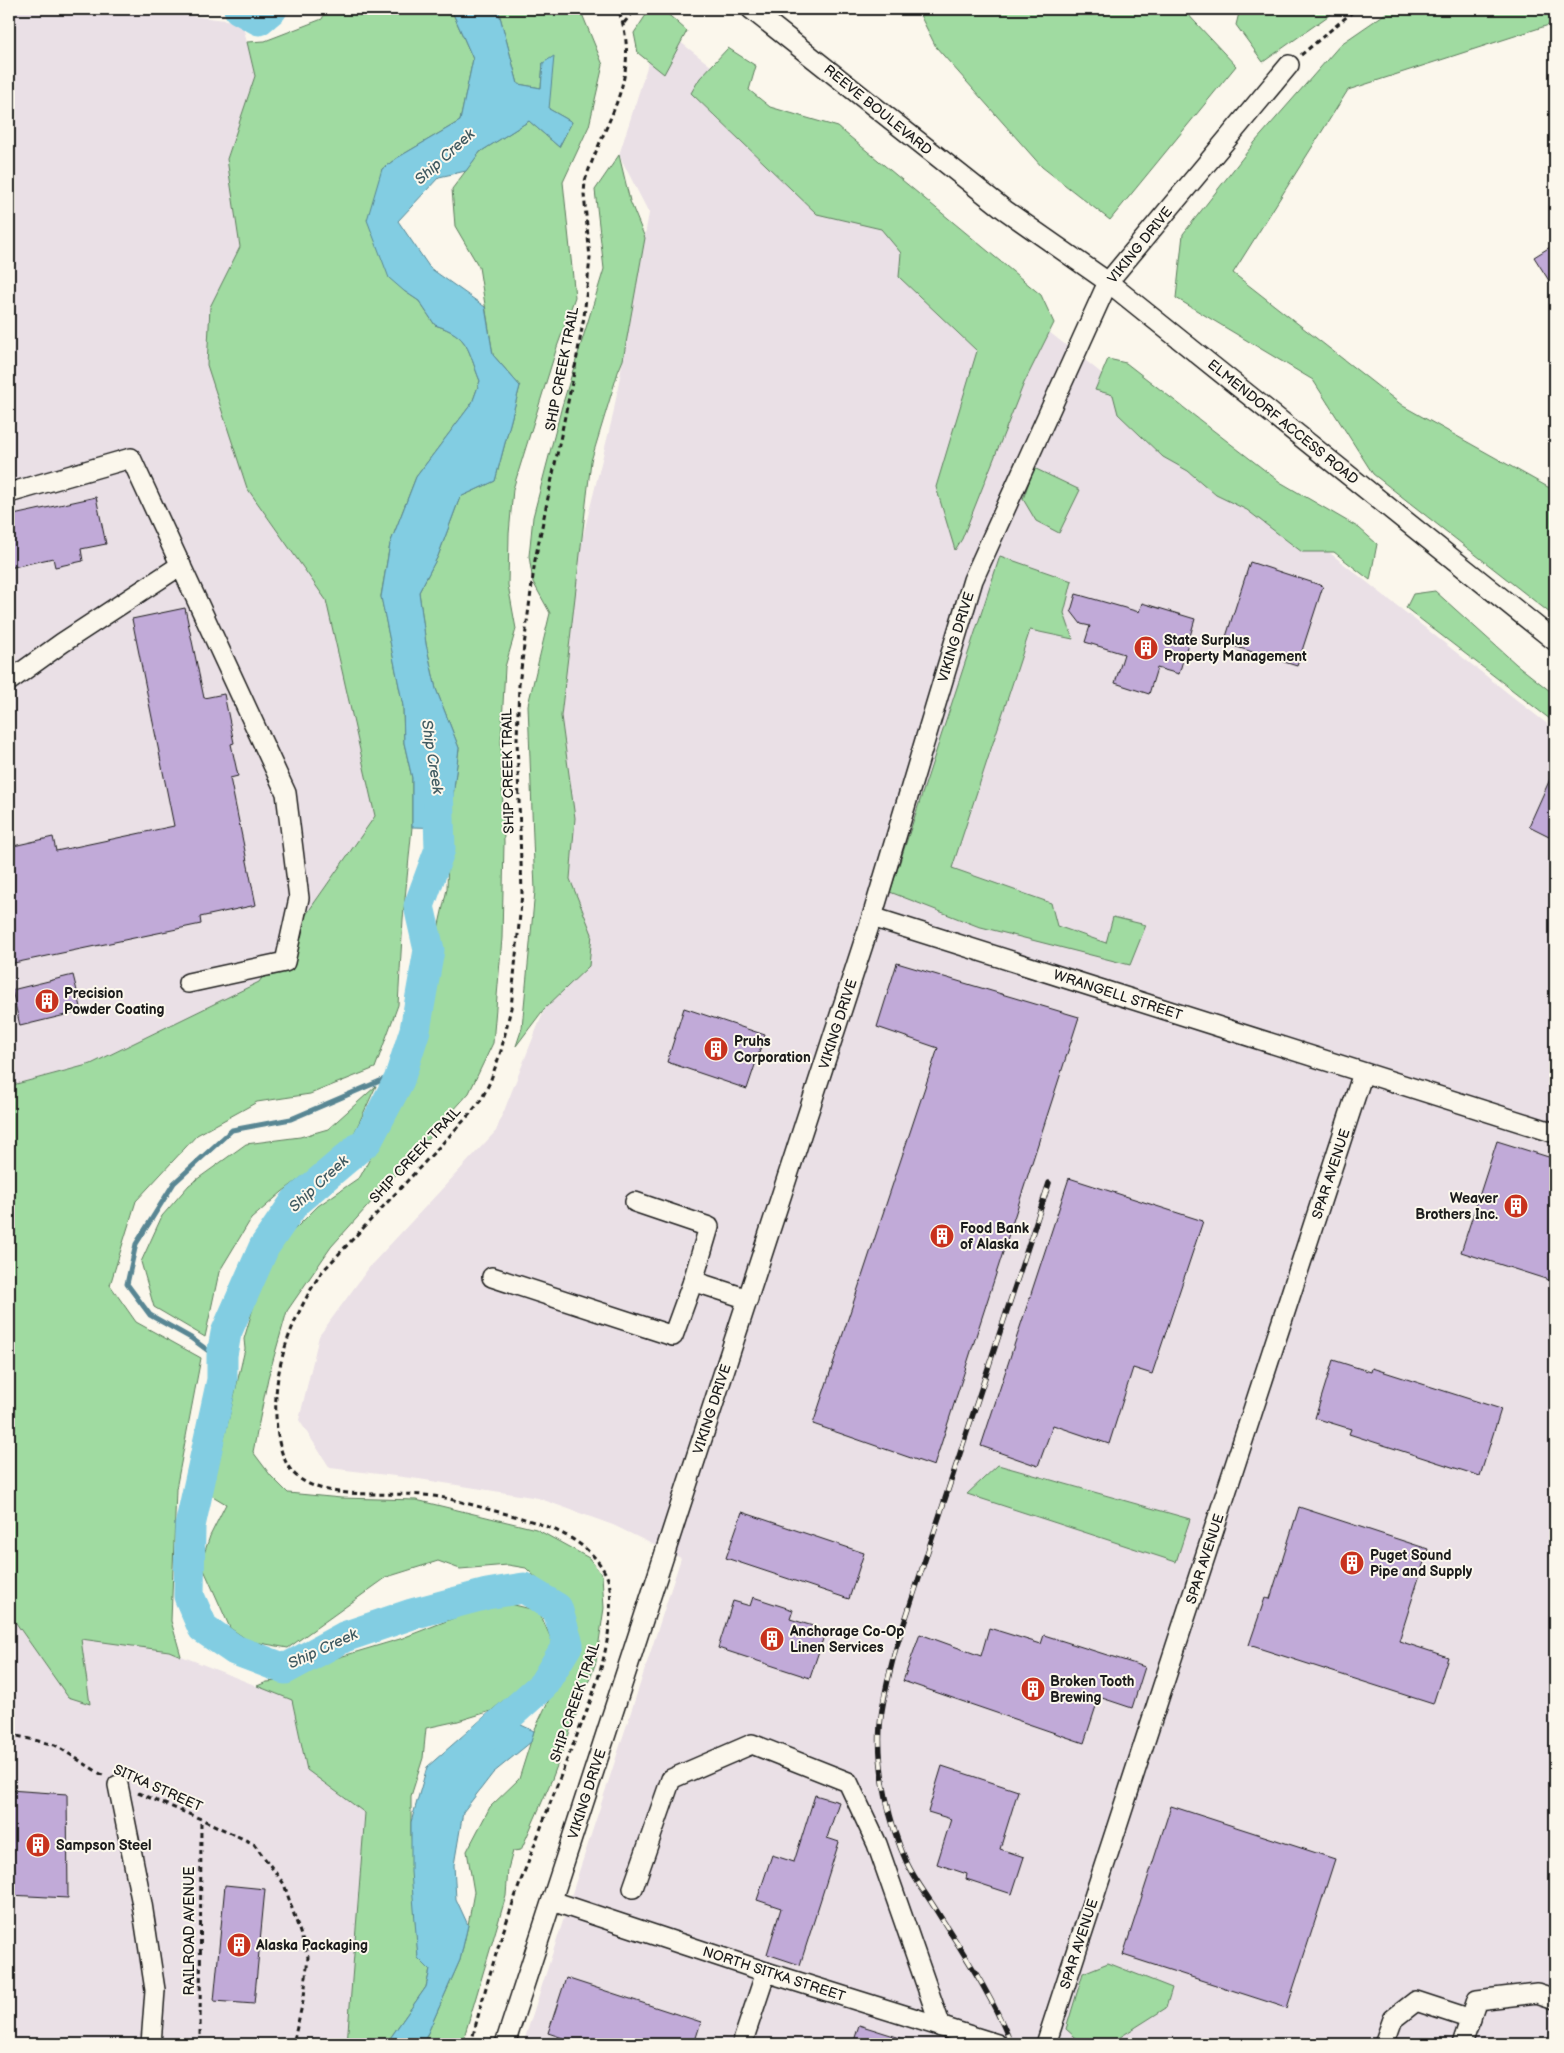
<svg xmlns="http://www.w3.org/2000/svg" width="1564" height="2053" viewBox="0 0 1564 2053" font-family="'Balsamiq Sans',sans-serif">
	<rect width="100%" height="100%" fill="#fbf7ec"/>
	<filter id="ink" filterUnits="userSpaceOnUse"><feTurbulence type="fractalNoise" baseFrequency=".02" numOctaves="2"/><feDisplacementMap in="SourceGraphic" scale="10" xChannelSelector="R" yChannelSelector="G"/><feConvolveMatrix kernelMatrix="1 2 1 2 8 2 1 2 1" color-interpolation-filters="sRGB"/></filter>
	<g filter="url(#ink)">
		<g fill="#eae0e6">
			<path d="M9 9H178L183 15 242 22 255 76 227 159 240 247 210 307 207 363 247 488 326 600 375 816 259 982 91 1064 9 1086Z"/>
			<path d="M660 26 1555 730V2044H523L681 1558 613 1525 538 1498 419 1479 330 1468 299 1420 319 1336 371 1265 496 1131 564 960 575 818 561 716 581 544 613 415 649 213 619 155Z"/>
			<path d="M9 1613 28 1639 90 1703 81 1639 169 1651 292 1700 307 1770 365 1813 347 2044H9Z"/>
		</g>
		<g fill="#a0dba1" stroke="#5e7c5e">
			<path d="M327 9H451L473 59 460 121 397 158 382 169 404 291 419 301 435 325C470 336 467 349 480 381L472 403 416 477 390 544 381 596 403 706 404 743 412 778V827L403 919 398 1005 375 1068 310 1094 257 1102 197 1135 136 1201 110 1285 136 1322 201 1358 176 1489 171 1621 181 1656 169 1651 81 1639 90 1704 68 1697 9 1613V1086L91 1064 259 982 375 816 326 600 247 488 207 365 210 307 240 247 227 159 255 76 247 42 265 41 322 19Z"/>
			<path d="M498 9H580L603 65 589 126 563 182 575 297 557 347 513 489 509 534 508 585 516 629 505 667 501 742 504 842 502 938 493 1043 469 1093 331 1247 287 1311 268 1378 253 1452 271 1476 288 1493 341 1498 416 1500 536 1529 589 1558 602 1575 604 1608 596 1662 552 1779 521 1850 513 1851 508 1869 506 1896 462 2044H423L460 1960 468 1925 474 1892 467 1851 490 1807 519 1779 534 1731 552 1693 572 1658 574 1629 564 1605 526 1568 508 1565 460 1569 438 1561 387 1577 288 1648 249 1641 230 1628 201 1563 210 1536 226 1504 211 1495 245 1349 244 1339 256 1298 279 1245 318 1206 360 1177 401 1101 429 1013 436 938 447 889 449 828 459 748 436 689 426 644 419 592 438 556 460 497 495 481 520 386 493 355 479 267 455 226 452 189 480 152 529 121 559 147 572 122 549 109 543 63 541 88 518 84Z"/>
			<path d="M650 9H662L687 31 664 74 638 53 634 33Z"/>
			<path d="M917 9H1183L1236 66 1110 220 1042 167 936 47Z"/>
			<path d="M1240 9H1338L1263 62 1236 25Z"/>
			<path d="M1392 9H1555V23L1348 90 1233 273 1403 406 1555 491V617L1373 474 1313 380 1176 298 1183 234 1255 142 1341 44Z"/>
			<path d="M728 48 756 66 749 90 770 107 838 127 1041 295 1054 323 1024 383 962 539 955 550 936 487 977 351 899 277 901 253 881 229 817 214 691 93 700 78Z"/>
			<path d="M619 155 630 201 645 238 623 360 618 372 591 461 561 716 575 818 570 879 592 934 589 966 544 1009 516 1046 522 1028 535 891 528 705 550 613 533 582 529 556 533 517 562 406 604 269 595 190Z"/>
			<path d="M1108 359 1126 363 1280 482 1359 528 1377 544 1370 580 1334 552H1302L1247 510 1216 495 1188 471 1163 457 1118 414 1113 395 1095 390Z"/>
			<path d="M1034 468 1080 490 1059 533 1036 521 1023 499Z"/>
			<path d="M1000 556 1072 581 1064 613 1073 639 1030 630 952 868 1051 903 1057 926 1106 943 1113 917 1146 925 1130 965 977 926 890 892Z"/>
			<path d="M1435 591 1516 664 1555 695V723L1406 608 1413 594Z"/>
			<path d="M376 1086 351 1140 282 1192 251 1219 219 1272 205 1337 154 1307 141 1262 162 1216 189 1185 246 1144 300 1137 328 1129Z"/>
			<path d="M998 1465 1190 1519 1176 1562 967 1494Z"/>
			<path d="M498 1601 539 1611 552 1641 548 1663 491 1711 458 1721 426 1728 423 1758 411 1796V1832L418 1958 430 1970 426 1987 386 2044H347L365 1813 307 1770 292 1700 257 1686 267 1682 297 1679 316 1664 400 1639Z"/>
			<path d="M1108 1963 1172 1988 1166 2008 1114 2041 1113 2044H1083L1066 2029 1083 1973Z"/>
		</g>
		<g fill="#82cde2" stroke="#598693">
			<path d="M451 9H498L518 84 541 88 543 63 554 56 549 109 572 122 559 147 529 121 480 152 466 171 439 177 398 221 430 268 485 307 493 355 520 386 495 481 460 497 438 556 419 592 426 644 436 689 459 748 449 828 412 827V778L404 743 403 706 381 597 390 544 416 477 472 403 480 381C467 349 470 336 435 325L419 301 404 291 389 278 367 220 382 169 397 158 460 121 473 59Z"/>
			<path d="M491 1711 534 1731 531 1742 493 1773 463 1812 454 1865 456 1899 468 1925 460 1960 423 2044H386L426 1987 430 1970 418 1958 411 1872V1822L427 1767Z"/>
		</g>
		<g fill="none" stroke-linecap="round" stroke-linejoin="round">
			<path stroke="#598693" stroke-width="5" d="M222 1361 191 1338 150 1315 127 1284 136 1244 174 1183 232 1130 291 1119 401 1072"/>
			<g stroke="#82cde2" stroke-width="31">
				<path d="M239 9 259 20 272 9"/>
				<path d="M438 785 440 849 419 906 429 950 415 1030 399 1080 367 1141 295 1202 264 1247 226 1333 222 1355V1380L190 1526 189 1596 203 1628 235 1650 285 1669 344 1637 412 1614 487 1594 524 1588 557 1608 568 1644 543 1685 475 1746"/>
			</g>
		</g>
		<g fill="#c1aad8" stroke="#1c1c1c">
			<path d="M1555 244V290L1534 257Z"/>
			<path d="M96 497 106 544 81 549 83 561 55 567 53 558 9 568V516Z"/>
			<path d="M1250 562 1323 586 1297 666 1224 643Z"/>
			<path d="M1076 594 1139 612 1142 603 1195 619 1179 674 1157 668 1149 694 1115 683 1124 654 1085 642 1090 626 1081 624 1071 611Z"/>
			<path d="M185 608 204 698 224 694 234 743 231 744 238 776 230 778 256 905 200 917 201 924 9 964V847L53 837 56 851 174 826 132 619Z"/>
			<path d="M1555 768V839L1529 826Z"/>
			<path d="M897 963 1079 1017 934 1466 813 1424 938 1048 877 1027Z"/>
			<path d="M73 975 82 1011 20 1026 12 990Z"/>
			<path d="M684 1008 765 1035 747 1089 667 1062Z"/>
			<path d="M1497 1141 1555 1159V1282L1461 1252Z"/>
			<path d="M1069 1178 1203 1221 1152 1374 1133 1368 1109 1444 1053 1425 1038 1466 981 1446Z"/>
			<path d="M1333 1360 1371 1372 1372 1368 1501 1409 1480 1476 1349 1434 1351 1429 1315 1418Z"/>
			<path d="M1299 1507 1428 1549 1399 1641 1448 1657 1433 1704 1249 1645 1265 1598 1270 1599Z"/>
			<path d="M742 1512 864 1553 849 1599 726 1558Z"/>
			<path d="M753 1597 793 1610 790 1619 826 1630 810 1678 718 1648 733 1601 750 1606Z"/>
			<path d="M989 1628 1041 1644 1044 1635 1145 1667 1132 1708 1099 1697 1084 1743 903 1681 920 1634 981 1656Z"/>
			<path d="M942 1766 1018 1791 1000 1849 1024 1857 1012 1894 966 1879 967 1874 937 1864 951 1819 928 1812Z"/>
			<path d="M9 1790 67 1794 68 1898 9 1895Z"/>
			<path d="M815 1795 839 1802 827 1838 839 1842 800 1965 767 1954 781 1908 757 1900 772 1855 794 1862Z"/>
			<path d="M1171 1806 1335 1859 1287 2008 1123 1955Z"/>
			<path d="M225 1885 265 1889 254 2004 214 2001Z"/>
			<path d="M566 1978 701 2022 694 2044H581L548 2033Z"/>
			<path d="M859 2025 910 2041V2044H853Z"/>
		</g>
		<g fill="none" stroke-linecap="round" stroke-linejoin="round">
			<defs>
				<g id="minor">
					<path d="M751 9 1005 210 1108 282 1555 641"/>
					<path d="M9 493 131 458 286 793 299 898 285 962 188 983"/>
					<path d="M9 681 62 643 181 565"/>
					<path d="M872 917 1555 1133"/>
					<path d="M635 1202 709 1227 693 1281"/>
					<path d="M492 1277 673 1336 693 1281 748 1299"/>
					<path d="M118 1785 142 1904 155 1990 151 2044"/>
					<path d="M633 1888 671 1779 752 1744 848 1782 877 1844 941 2027"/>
					<path d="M552 1901 766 1972 997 2044"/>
					<path d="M505 2044 872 917 973 580 1108 282 1289 65"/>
					<path d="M742 2044 766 1972"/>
					<path d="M1046 2044 1363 1073"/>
					<path d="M1384 2044 1393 2019 1416 2001 1471 2019"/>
					<path d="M1462 2044 1477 2000 1537 1993 1555 1999"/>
				</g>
			</defs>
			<use href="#minor" stroke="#1c1c1c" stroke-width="22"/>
			<g stroke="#1c1c1c" stroke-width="3" stroke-dasharray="5 4" stroke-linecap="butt">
				<path d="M624 23 635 9"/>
				<path d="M1301 55 1356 9"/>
				<path d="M9 1734 55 1745 104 1776"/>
				<path d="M138 1793 201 1819 254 1844 284 1884 308 1957 304 1997 293 2044"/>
				<path d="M200 2044 201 1819"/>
				<path d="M471 2044C484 1990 501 1936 520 1883 533 1849 546 1814 559 1780 580 1725 609 1669 610 1610 611 1600 611 1588 608 1579 588 1531 528 1520 484 1508 465 1503 443 1496 423 1495 389 1492 327 1500 299 1478 281 1465 277 1437 276 1416 273 1364 294 1315 321 1273L469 1115 481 1100 490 1082 501 1051 511 1008 522 893 517 739 519 685 535 560 574 373 584 317 590 258 584 194 585 181C604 121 644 76 618 9"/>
			</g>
			<use href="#minor" stroke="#fbf7ec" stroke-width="19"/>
			<defs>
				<path id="rail" d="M1011 2044C992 1994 961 1950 933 1905 924 1891 914 1878 907 1863 889 1825 877 1768 880 1726 882 1701 889 1675 895 1651L1049 1183"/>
			</defs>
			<use href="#rail" stroke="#1c1c1c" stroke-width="5.5"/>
			<use href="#rail" stroke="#fbf7ec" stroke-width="4" stroke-dasharray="11" stroke-linecap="butt"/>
		</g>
	</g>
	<defs>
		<symbol id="building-disc" viewBox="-11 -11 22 22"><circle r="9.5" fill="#c8321e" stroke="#fbf7ec"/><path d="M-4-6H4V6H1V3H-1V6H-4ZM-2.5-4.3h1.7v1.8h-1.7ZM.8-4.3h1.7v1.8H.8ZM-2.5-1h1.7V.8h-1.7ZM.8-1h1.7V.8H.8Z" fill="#fff"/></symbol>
	</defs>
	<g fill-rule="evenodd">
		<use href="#building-disc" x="1132" y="634" width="28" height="28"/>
		<use href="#building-disc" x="33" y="987" width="28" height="28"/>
		<use href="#building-disc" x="702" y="1035" width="28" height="28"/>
		<use href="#building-disc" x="1502" y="1192" width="28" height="28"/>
		<use href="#building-disc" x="928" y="1222" width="28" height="28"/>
		<use href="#building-disc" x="1338" y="1549" width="28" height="28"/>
		<use href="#building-disc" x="758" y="1625" width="28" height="28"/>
		<use href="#building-disc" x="1019" y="1675" width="28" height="28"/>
		<use href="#building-disc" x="24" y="1831" width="28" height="28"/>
		<use href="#building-disc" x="225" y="1931" width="28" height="28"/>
	</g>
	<g text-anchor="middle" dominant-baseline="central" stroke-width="4" stroke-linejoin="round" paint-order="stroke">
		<g font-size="14" fill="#1c1c1c" stroke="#fbf7ec">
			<text transform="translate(878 110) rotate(39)">REEVE BOULEVARD</text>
			<text transform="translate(1140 245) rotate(-51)">VIKING DRIVE</text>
			<text transform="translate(562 369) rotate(-79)">SHIP CREEK TRAIL</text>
			<text transform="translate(1283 422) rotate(39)">ELMENDORF ACCESS ROAD</text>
			<text transform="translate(956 637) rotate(-73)">VIKING DRIVE</text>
			<text transform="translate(508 771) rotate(-91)">SHIP CREEK TRAIL</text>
			<text transform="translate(1118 995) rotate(18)">WRANGELL STREET</text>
			<text transform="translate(838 1024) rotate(-72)">VIKING DRIVE</text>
			<text transform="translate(415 1155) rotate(-47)">SHIP CREEK TRAIL</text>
			<text transform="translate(1331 1174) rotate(-72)">SPAR AVENUE</text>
			<text transform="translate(712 1409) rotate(-72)">VIKING DRIVE</text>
			<text transform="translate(1205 1559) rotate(-72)">SPAR AVENUE</text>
			<text transform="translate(575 1702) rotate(-71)">SHIP CREEK TRAIL</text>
			<text transform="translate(158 1788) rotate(24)">SITKA STREET</text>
			<text transform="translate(587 1794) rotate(-72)">VIKING DRIVE</text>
			<text transform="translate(189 1931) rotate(-90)">RAILROAD AVENUE</text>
			<text transform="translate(1079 1944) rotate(-72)">SPAR AVENUE</text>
			<text transform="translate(774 1974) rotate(18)">NORTH SITKA STREET</text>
		</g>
		<g font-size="14" font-weight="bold" fill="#1c1c1c" stroke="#fbf7ec" text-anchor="start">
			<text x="1164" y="640">State Surplus<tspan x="1164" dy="16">Property Management</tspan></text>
			<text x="64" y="993">Precision<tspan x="64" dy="16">Powder Coating</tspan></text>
			<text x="734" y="1041">Pruhs<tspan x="734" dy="16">Corporation</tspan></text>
			<text x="1498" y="1198" text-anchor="end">Weaver<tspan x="1498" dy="16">Brothers Inc.</tspan></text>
			<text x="960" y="1228">Food Bank<tspan x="960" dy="16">of Alaska</tspan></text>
			<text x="1370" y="1555">Puget Sound<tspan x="1370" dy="16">Pipe and Supply</tspan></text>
			<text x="790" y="1631">Anchorage Co-Op<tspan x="790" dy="16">Linen Services</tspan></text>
			<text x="1050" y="1681">Broken Tooth<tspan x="1050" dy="16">Brewing</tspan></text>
			<text x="56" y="1845">Sampson Steel</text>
			<text x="256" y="1945">Alaska Packaging</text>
		</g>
		<g font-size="15" font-style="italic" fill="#405a61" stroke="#fbf7ec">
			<text transform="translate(445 157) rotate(-42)">Ship Creek</text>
			<text transform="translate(432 757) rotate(81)">Ship Creek</text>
			<text transform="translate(319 1184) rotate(-43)">Ship Creek</text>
			<text transform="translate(323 1649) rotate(-25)">Ship Creek</text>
		</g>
	</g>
	<rect width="1564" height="2053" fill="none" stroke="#fbf7ec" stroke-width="30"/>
	<rect x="15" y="15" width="1534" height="2023" fill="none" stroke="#1c1c1c" stroke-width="2" filter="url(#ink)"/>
</svg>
